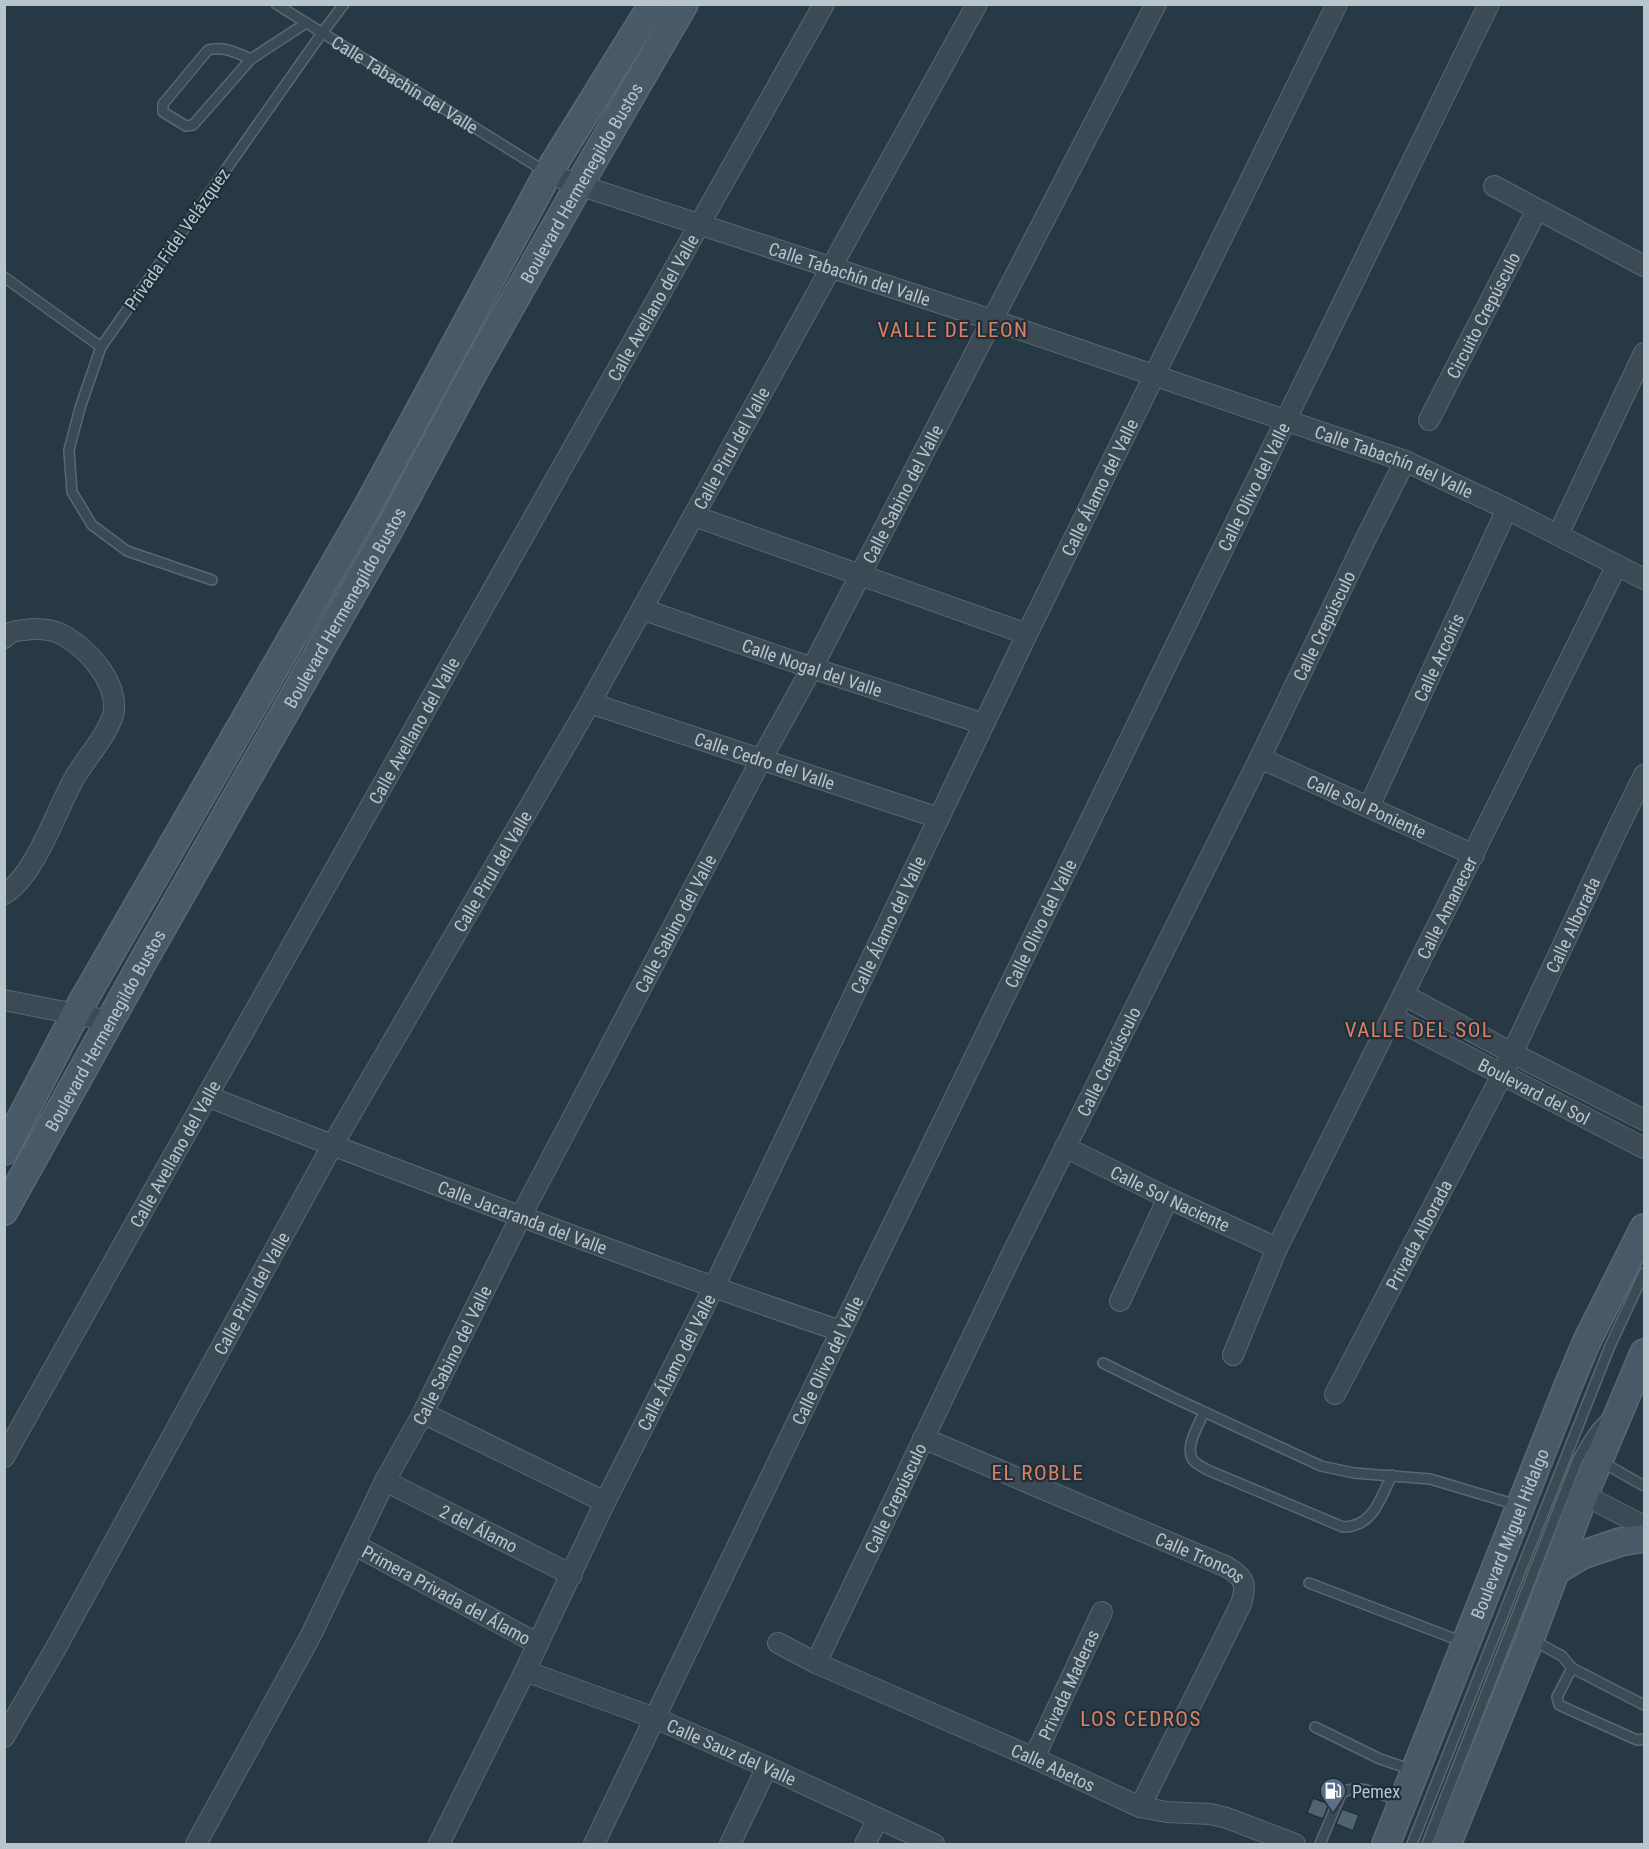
<svg xmlns="http://www.w3.org/2000/svg" width="1649" height="1849" viewBox="0 0 1649 1849" font-family="'Roboto Condensed',sans-serif">
	<rect width="100%" height="100%" fill="#263945"/>
	<g fill="#4f6470" stroke="#21313b" stroke-width="1.5">
		<path d="M1313 1798 1329 1804 1323 1819 1307 1813Z"/>
		<path d="M1342 1809 1359 1815 1353 1831 1336 1824Z"/>
	</g>
	<g fill="none" stroke-linecap="round" stroke-linejoin="round">
		<defs>
			<g id="lane">
				<path id="s1" d="M276 4 546 172"/>
				<path d="M251 59 193 125 186 126 163 112V104L208 50C224 46 237 53 251 59L306 23"/>
				<path d="M4 277 101 347"/>
				<path d="M212 580 127 551 92 525 72 492 69 450 80 408 101 347 322 33 344 4"/>
				<path d="M1103 1363 1170 1396 1321 1466 1354 1473 1430 1479 1517 1505"/>
				<path d="M1204 1412C1199 1425 1184 1447 1193 1460 1197 1465 1204 1468 1210 1471L1343 1527C1373 1527 1380 1499 1392 1475"/>
				<path d="M1602 1462 1644 1486"/>
				<path d="M1309 1583 1463 1642"/>
				<path d="M1533 1640 1562 1656 1572 1668 1557 1697 1559 1705 1637 1740 1644 1739"/>
				<path d="M1572 1668 1644 1705"/>
				<path d="M1315 1727 1380 1759 1413 1770"/>
				<path d="M1320 1844 1341 1794C1357 1781 1384 1796 1401 1802"/>
				<path d="M1412 1844 1610 1346 1644 1273"/>
				<path d="M1427 1844 1578 1459C1586 1445 1593 1431 1606 1419"/>
			</g>
			<g id="street">
				<path id="s2" d="M548 173 579 185 992 320 1405 461 1507 509 1644 579"/>
				<path d="M1494 186 1644 266"/>
				<path id="s3" d="M1429 420 1537 210"/>
				<path d="M694 516 1027 634"/>
				<path d="M1558 535 1644 353"/>
				<path id="s4" d="M642 609 812 668 984 724"/>
				<path d="M4 638C11 631 15 631 25 630 35 628 51 629 61 634 86 647 116 679 114 710 112 729 85 760 75 777 57 808 35 877 4 894"/>
				<path id="s5" d="M590 703 939 818"/>
				<path id="s6" d="M1260 758 1474 855"/>
				<path id="s7" d="M1369 807 1507 509"/>
				<path d="M1404 995 1512 1053 1644 1120"/>
				<path d="M4 1000 110 1021"/>
				<path id="s8" d="M1393 1018 1644 1148"/>
				<path id="s9" d="M207 1096C312 1138 418 1178 525 1218 630 1257 735 1296 841 1331"/>
				<path id="s10" d="M1065 1147 1168 1198 1277 1248"/>
				<path d="M1120 1301 1168 1198"/>
				<path id="s11" d="M1233 1355 1277 1248 1617 565"/>
				<path id="s12" d="M1335 1394 1502 1075 1616 832 1644 775"/>
				<path d="M423 1413 605 1502"/>
				<path id="s13" d="M923 1438 1227 1567C1245 1578 1247 1584 1241 1604L1140 1807"/>
				<path id="s14" d="M4 1457 207 1096 824 4"/>
				<path id="s15" d="M385 1481 572 1575"/>
				<path d="M1584 1495 1644 1526"/>
				<path id="s16" d="M355 1545 538 1644"/>
				<path id="s17" d="M778 1643 816 1663 1034 1758 1140 1807 1167 1812 1210 1814 1227 1818 1295 1844"/>
				<path id="s18" d="M816 1663 1013 1252 1260 758 1365 540 1405 461"/>
				<path id="s19" d="M525 1671 655 1718 767 1767 934 1844"/>
				<path id="s20" d="M4 1737 57 1646 332 1146 590 703 977 4"/>
				<path id="s21" d="M1034 1758 1102 1612"/>
				<path id="s22" d="M196 1844 310 1637 385 1481 423 1413 521 1216 762 758 812 668 1156 4"/>
				<path id="s23" d="M439 1844 525 1671 605 1502 714 1287 1027 634 1337 4"/>
				<path id="s24" d="M594 1844 841 1331 1489 4"/>
				<path d="M730 1844 767 1767"/>
				<path d="M865 1844 878 1819"/>
			</g>
			<g id="secondary">
				<path d="M4 1151 76 1013 368 506 548 173 653 4"/>
				<path id="s25" d="M4 1211 146 956 391 526 473 373 579 185 684 4"/>
				<path d="M1555 1571 1582 1555 1620 1542 1644 1538"/>
				<path id="s26" d="M1386 1844 1568 1386 1587 1341 1644 1228"/>
				<path d="M1447 1844 1530 1639 1584 1495 1644 1353"/>
			</g>
		</defs>
		<use href="#lane" stroke="#596871" stroke-width="12"/>
		<use href="#street" stroke="#596871" stroke-width="22"/>
		<use href="#secondary" stroke="#596871" stroke-width="30"/>
		<use href="#lane" stroke="#3b4a54" stroke-width="9"/>
		<use href="#street" stroke="#3b4a54" stroke-width="20"/>
		<use href="#secondary" stroke="#485a67" stroke-width="27"/>
	</g>
	<defs>
		<symbol id="fuel-pin" viewBox="-11 -11 22 30"><path d="M0 17L-7.5 6A9.5 9.5 0 1 1 7.5 6Z" fill="#5c6f8a" stroke="#1f2f39"/><path d="M-5.5-6h7V0h2V4h1.3V-2.5L3-4.5l.8-.8L6-3V5H2.5V1h-1V6h-7ZM-4.2-4.7v3.2H.2V-4.7Z" fill="#fff"/></symbol>
	</defs>
	<g fill-rule="evenodd">
		<use href="#fuel-pin" x="1318" y="1776" width="30" height="40"/>
	</g>
	<g text-anchor="middle" dominant-baseline="central" stroke-width="4.5" stroke-linejoin="round" paint-order="stroke">
		<g font-size="18" fill="#b8c5cd" stroke="#1f2f39">
			<text stroke="none"><textPath href="#s1" startOffset="152">Calle Tabachín del Valle</textPath></text>
			<text stroke="none"><textPath href="#s25" startOffset="1179">Boulevard Hermenegildo Bustos</textPath></text>
			<text transform="translate(177 239) rotate(-55)">Privada Fidel Velázquez</text>
			<text stroke="none"><textPath href="#s2" startOffset="318">Calle Tabachín del Valle</textPath></text>
			<text stroke="none"><textPath href="#s14" startOffset="1320">Calle Avellano del Valle</textPath></text>
			<text stroke="none"><textPath href="#s3" startOffset="118">Circuito Crepúsculo</textPath></text>
			<text stroke="none"><textPath href="#s20" startOffset="1480">Calle Pirul del Valle</textPath></text>
			<text stroke="none"><textPath href="#s2" startOffset="894">Calle Tabachín del Valle</textPath></text>
			<text stroke="none"><textPath href="#s23" startOffset="1509">Calle Álamo del Valle</textPath></text>
			<text stroke="none"><textPath href="#s24" startOffset="1509">Calle Olivo del Valle</textPath></text>
			<text stroke="none"><textPath href="#s22" startOffset="1524">Calle Sabino del Valle</textPath></text>
			<text stroke="none"><textPath href="#s25" startOffset="693">Boulevard Hermenegildo Bustos</textPath></text>
			<text stroke="none"><textPath href="#s18" startOffset="1155">Calle Crepúsculo</textPath></text>
			<text stroke="none"><textPath href="#s7" startOffset="165">Calle Arcoíris</textPath></text>
			<text stroke="none"><textPath href="#s4" startOffset="180">Calle Nogal del Valle</textPath></text>
			<text stroke="none"><textPath href="#s14" startOffset="834">Calle Avellano del Valle</textPath></text>
			<text stroke="none"><textPath href="#s5" startOffset="184">Calle Cedro del Valle</textPath></text>
			<text stroke="none"><textPath href="#s6" startOffset="117">Calle Sol Poniente</textPath></text>
			<text stroke="none"><textPath href="#s20" startOffset="994">Calle Pirul del Valle</textPath></text>
			<text stroke="none"><textPath href="#s11" startOffset="496">Calle Amanecer</textPath></text>
			<text stroke="none"><textPath href="#s22" startOffset="1038">Calle Sabino del Valle</textPath></text>
			<text stroke="none"><textPath href="#s23" startOffset="1023">Calle Álamo del Valle</textPath></text>
			<text stroke="none"><textPath href="#s24" startOffset="1023">Calle Olivo del Valle</textPath></text>
			<text stroke="none"><textPath href="#s12" startOffset="526">Calle Alborada</textPath></text>
			<text stroke="none"><textPath href="#s25" startOffset="207">Boulevard Hermenegildo Bustos</textPath></text>
			<text stroke="none"><textPath href="#s18" startOffset="669">Calle Crepúsculo</textPath></text>
			<text stroke="none"><textPath href="#s8" startOffset="159">Boulevard del Sol</textPath></text>
			<text stroke="none"><textPath href="#s14" startOffset="348">Calle Avellano del Valle</textPath></text>
			<text stroke="none"><textPath href="#s10" startOffset="117">Calle Sol Naciente</textPath></text>
			<text stroke="none"><textPath href="#s9" startOffset="338">Calle Jacaranda del Valle</textPath></text>
			<text stroke="none"><textPath href="#s12" startOffset="180">Privada Alborada</textPath></text>
			<text stroke="none"><textPath href="#s20" startOffset="508">Calle Pirul del Valle</textPath></text>
			<text stroke="none"><textPath href="#s22" startOffset="552">Calle Sabino del Valle</textPath></text>
			<text stroke="none"><textPath href="#s24" startOffset="537">Calle Olivo del Valle</textPath></text>
			<text stroke="none"><textPath href="#s23" startOffset="537">Calle Álamo del Valle</textPath></text>
			<text stroke="none"><textPath href="#s18" startOffset="183">Calle Crepúsculo</textPath></text>
			<text stroke="none"><textPath href="#s15" startOffset="105">2 del Álamo</textPath></text>
			<text stroke="none"><textPath href="#s26" startOffset="334">Boulevard Miguel Hidalgo</textPath></text>
			<text stroke="none"><textPath href="#s13" startOffset="302">Calle Troncos</textPath></text>
			<text stroke="none"><textPath href="#s16" startOffset="104">Primera Privada del Álamo</textPath></text>
			<text stroke="none"><textPath href="#s21" startOffset="81">Privada Maderas</textPath></text>
			<text stroke="none"><textPath href="#s19" startOffset="222">Calle Sauz del Valle</textPath></text>
			<text stroke="none"><textPath href="#s17" startOffset="302">Calle Abetos</textPath></text>
		</g>
		<g font-size="18" fill="#b8c5cd" stroke="#1f2f39" text-anchor="start">
			<text x="1352" y="1791">Pemex</text>
		</g>
		<g font-size="21" letter-spacing="1.5" fill="#db8065" stroke="#1f2f39">
			<text x="953" y="330">VALLE DE LEON</text>
			<text x="1419" y="1030">VALLE DEL SOL</text>
			<text x="1038" y="1473">EL ROBLE</text>
			<text x="1141" y="1719">LOS CEDROS</text>
		</g>
	</g>
	<rect width="1649" height="1849" fill="none" stroke="#b8c5cd" stroke-width="12"/>
</svg>
